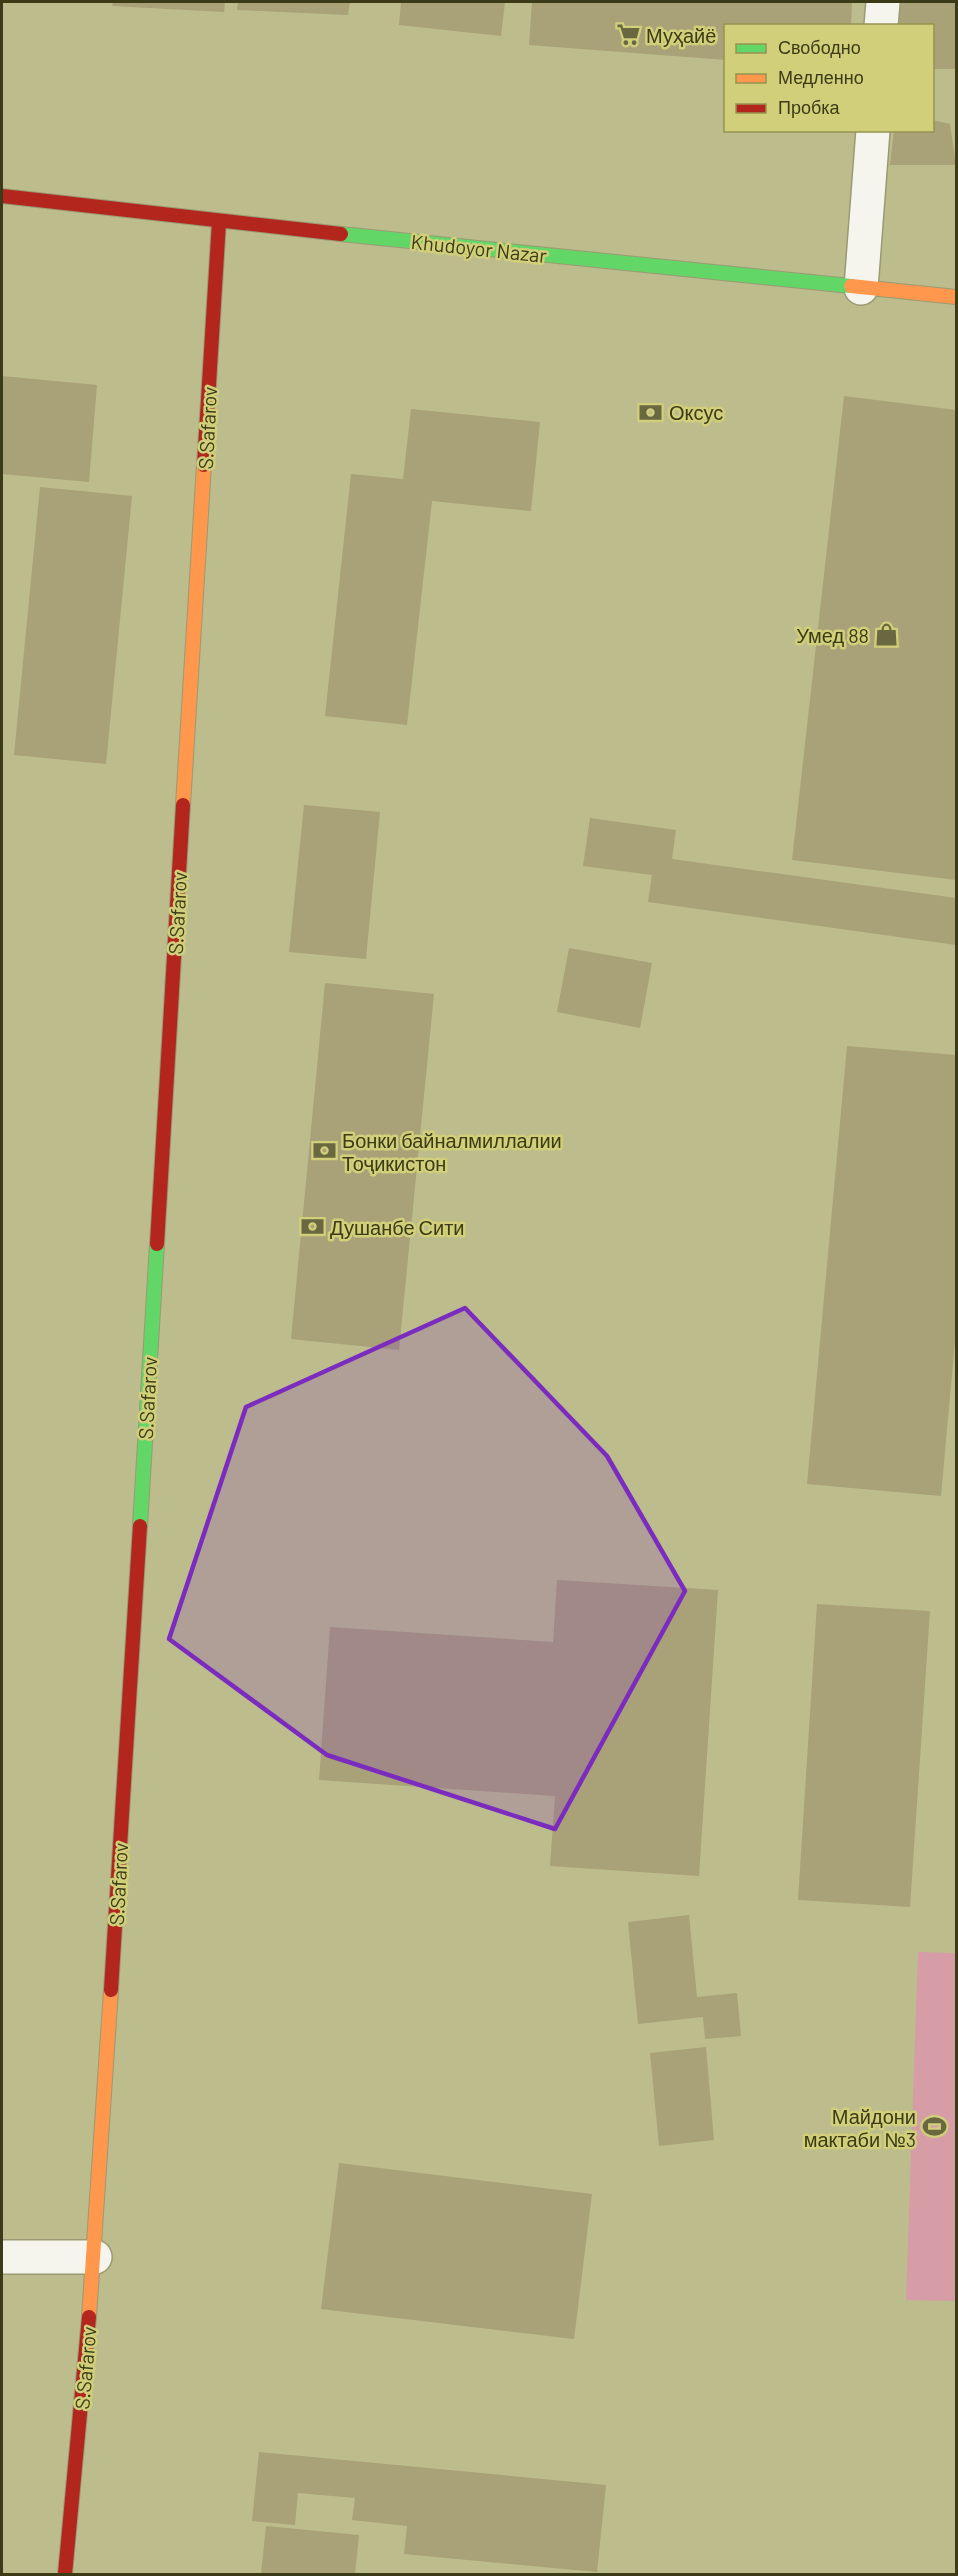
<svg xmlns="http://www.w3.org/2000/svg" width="958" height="2576" viewBox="0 0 958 2576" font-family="Barlow,sans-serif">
	<rect width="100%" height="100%" fill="#bdbc8d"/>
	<path fill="#d69da6" d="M918 1952 956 1953V2301L906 2300Z"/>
	<g fill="#a9a178">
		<path d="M113 2H225L224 12 112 6Z"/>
		<path d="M238 2H350L348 15 237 10Z"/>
		<path d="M401 2H505L501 36 399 25Z"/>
		<path d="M532 2H852L851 26H726V60L529 45Z"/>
		<path d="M900 2H956V69H932V26H899Z"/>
		<path d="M932 120 950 124 956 165H890L894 130H932Z"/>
		<path d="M2 376 97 385 89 482 2 474Z"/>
		<path d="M844 396 956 410V880L792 860Z"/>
		<path d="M411 409 540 422 531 511 432 501 407 725 325 716 351 474 403 479Z"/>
		<path d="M40 487 132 496 106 764 14 755Z"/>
		<path d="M304 805 380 812 366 959 289 952Z"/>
		<path d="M590 818 676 830 672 859 956 898V945L648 902 652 875 583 866Z"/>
		<path d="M569 948 652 963 640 1028 557 1012Z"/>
		<path d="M325 983 434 994 399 1350 291 1339Z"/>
		<path d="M847 1046 956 1055V1330L941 1496 807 1484Z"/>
		<path d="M557 1580 718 1590 699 1876 550 1866 555 1796 319 1780 330 1627 553 1642Z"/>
		<path d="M817 1604 930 1611 910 1907 798 1900Z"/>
		<path d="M689 1915 697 1997 737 1993 741 2036 705 2039 703 2017 638 2024 628 1922Z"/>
		<path d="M706 2047 714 2140 659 2146 650 2053Z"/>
		<path d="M339 2163 592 2194 574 2339 321 2309Z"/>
		<path d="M259 2452 606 2485 597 2572 404 2554 407 2526 352 2520 355 2498 298 2493 295 2525 252 2521Z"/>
		<path d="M266 2526 359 2535 355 2574H261Z"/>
	</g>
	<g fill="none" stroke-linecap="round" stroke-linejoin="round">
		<defs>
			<g id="street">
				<path d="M881 26 883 2"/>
				<path d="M861 288 873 130"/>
				<path d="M2 2257H95"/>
			</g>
			<g id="fast">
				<path d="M341 234 851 286"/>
				<path d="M140 1526 157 1244"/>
			</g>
			<g id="slow">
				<path d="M851 286 956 297"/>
				<path d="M183 805 204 465"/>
				<path d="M89 2317 111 1990"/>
			</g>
			<g id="jam">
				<path d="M2 196 341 234"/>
				<path d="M204 465 219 222"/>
				<path d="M157 1244 183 805"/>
				<path d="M111 1990 140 1526"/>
				<path d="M65 2574 89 2317"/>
			</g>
		</defs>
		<use href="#street" stroke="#9a9a74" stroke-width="36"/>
		<use href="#fast" stroke="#9a9a74" stroke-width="16"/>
		<use href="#slow" stroke="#9a9a74" stroke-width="16"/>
		<use href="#jam" stroke="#9a9a74" stroke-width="16"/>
		<use href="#street" stroke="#f5f5ee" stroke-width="33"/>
		<use href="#fast" stroke="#63d668" stroke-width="14"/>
		<use href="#slow" stroke="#ff974d" stroke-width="14"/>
		<use href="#jam" stroke="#b3261e" stroke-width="14"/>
	</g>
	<path fill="#7b2cbf" fill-opacity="0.2" stroke="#7b2cbf" stroke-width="4.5" stroke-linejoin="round" d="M465 1308 607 1456 685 1591 555 1829 327 1755 169 1639 246 1407Z"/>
	<defs>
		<symbol id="supermarket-bare" viewBox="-9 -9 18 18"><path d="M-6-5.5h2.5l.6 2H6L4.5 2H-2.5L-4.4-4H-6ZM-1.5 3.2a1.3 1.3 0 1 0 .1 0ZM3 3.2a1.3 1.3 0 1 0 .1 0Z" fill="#696840" stroke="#d1cf79" stroke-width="2.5" paint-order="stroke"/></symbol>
		<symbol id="bank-bare" viewBox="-9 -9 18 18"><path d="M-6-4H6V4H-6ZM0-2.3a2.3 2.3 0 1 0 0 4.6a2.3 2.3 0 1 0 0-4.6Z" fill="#696840" stroke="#d1cf79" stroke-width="2.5" paint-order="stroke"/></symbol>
		<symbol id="shop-bare" viewBox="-9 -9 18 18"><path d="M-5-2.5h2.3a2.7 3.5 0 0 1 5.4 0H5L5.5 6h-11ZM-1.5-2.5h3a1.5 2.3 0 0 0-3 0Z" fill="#696840" stroke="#d1cf79" stroke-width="2.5" paint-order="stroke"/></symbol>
		<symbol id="stadium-bare" viewBox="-9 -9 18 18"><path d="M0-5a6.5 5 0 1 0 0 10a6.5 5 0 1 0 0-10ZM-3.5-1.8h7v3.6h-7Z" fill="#696840" stroke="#d1cf79" stroke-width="2.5" paint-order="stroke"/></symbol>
	</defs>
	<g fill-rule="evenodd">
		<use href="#supermarket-bare" x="612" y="18" width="33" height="33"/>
		<use href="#bank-bare" x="634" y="396" width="33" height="33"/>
		<use href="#shop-bare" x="870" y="618" width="33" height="33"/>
		<use href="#bank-bare" x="308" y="1134" width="33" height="33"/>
		<use href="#bank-bare" x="296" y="1210" width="33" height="33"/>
		<use href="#stadium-bare" x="918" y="2110" width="33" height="33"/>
	</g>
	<g text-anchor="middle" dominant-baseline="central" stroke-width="5" stroke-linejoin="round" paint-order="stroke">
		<g font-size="20" fill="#3c3b17" stroke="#d1cf79" text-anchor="start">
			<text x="646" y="35">Муҳайё</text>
			<text x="669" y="412">Оксус</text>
			<text x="869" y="635" text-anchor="end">Умед 88</text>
			<text x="342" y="1140">Бонки байналмиллалии<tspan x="342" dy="23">Тоҷикистон</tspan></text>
			<text x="330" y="1227">Душанбе Сити</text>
			<text x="916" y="2116" text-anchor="end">Майдони<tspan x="916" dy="23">мактаби №3</tspan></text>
		</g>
		<g font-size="20" fill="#3c3b17" stroke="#d1cf79">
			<text transform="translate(479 248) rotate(6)">Khudoyor Nazar</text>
			<text transform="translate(207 428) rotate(-87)">S.Safarov</text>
			<text transform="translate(177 913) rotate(-87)">S.Safarov</text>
			<text transform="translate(147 1398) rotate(-87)">S.Safarov</text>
			<text transform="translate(118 1884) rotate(-87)">S.Safarov</text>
			<text transform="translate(85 2368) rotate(-85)">S.Safarov</text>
		</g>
	</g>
	<rect width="958" height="2576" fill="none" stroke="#3c3b17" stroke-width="6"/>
	<rect x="724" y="24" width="210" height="108" fill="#d1cf79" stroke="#959452" stroke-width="1.5"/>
	<rect x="736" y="44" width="30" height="9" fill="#63d668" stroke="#959452" stroke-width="1.5"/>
	<text x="778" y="54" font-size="18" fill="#3c3b17">Свободно</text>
	<rect x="736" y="74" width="30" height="9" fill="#ff974d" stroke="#959452" stroke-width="1.5"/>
	<text x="778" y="84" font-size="18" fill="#3c3b17">Медленно</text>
	<rect x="736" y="104" width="30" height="9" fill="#b3261e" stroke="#959452" stroke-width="1.5"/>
	<text x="778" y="114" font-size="18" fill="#3c3b17">Пробка</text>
</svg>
